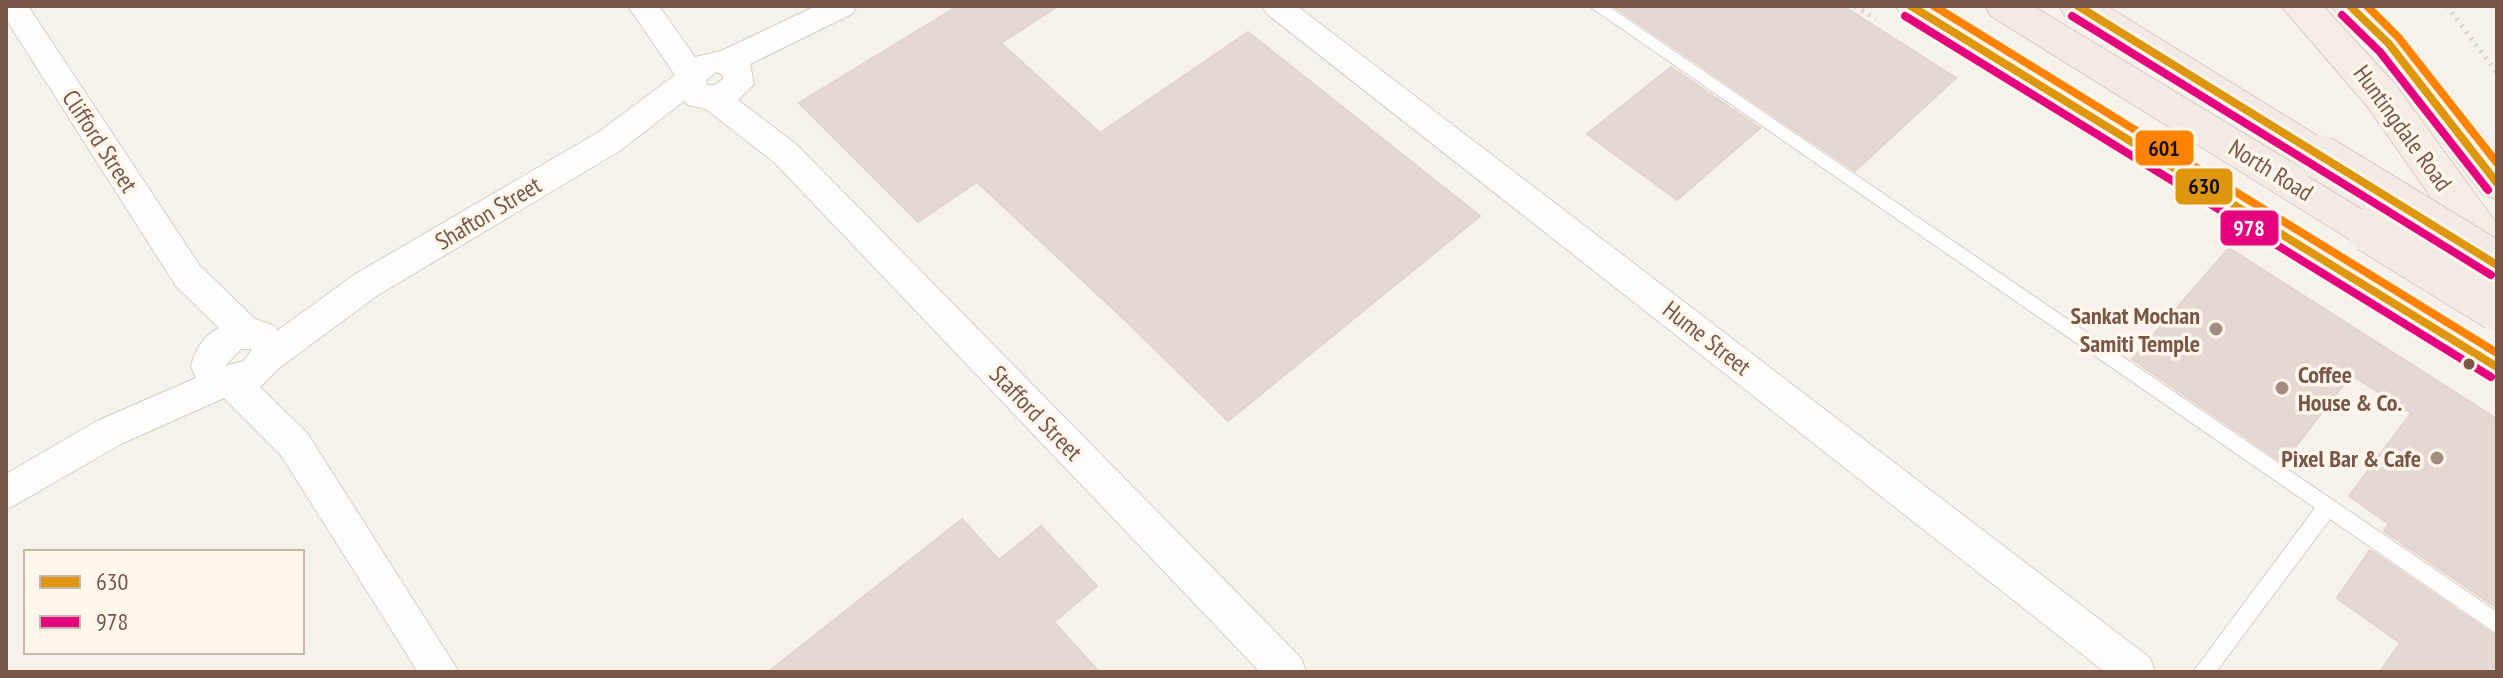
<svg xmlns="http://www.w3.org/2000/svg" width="2503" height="678" viewBox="0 0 2503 678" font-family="'PT Sans Narrow',sans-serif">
	<rect width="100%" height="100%" fill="#f7f1eb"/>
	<g fill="#e4d9d2" stroke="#e1d4cc" stroke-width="2">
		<path d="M958 6H1058L1001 43 1100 133 1248 32 1480 216 1228 421 1125 320 977 182 918 222 799 103Z"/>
		<path d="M1613 6H1843L1956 78 1855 171Z"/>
		<path d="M1671 67 1760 128 1677 200 1587 134Z"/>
		<path d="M2229 248 2497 419V608L2384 531 2389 524 2349 496 2411 413 2351 375 2283 463 2132 359Z"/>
		<path d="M962 519 999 560 1041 526 1097 586 1054 622 1099 672H768Z"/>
		<path d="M2370 550 2497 637V672H2380L2400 643 2337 598Z"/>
	</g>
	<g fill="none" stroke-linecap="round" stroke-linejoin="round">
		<defs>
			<path id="service" d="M1589 6H1608L2497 612V634L2330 519 2216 672H2193L2315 508Z"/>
			<g id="minor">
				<path d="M6 6H28L200 266 255 319 275 326 277 331 354 275 599 132 675 75 628 6H659L695 57 721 51 816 6H857L852 14 750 64 754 84 738 100 797 145 1301 658 1306 672H1260L775 163 706 109 688 105 684 101 621 150 378 295 279 368 260 387 307 433 459 672H418L281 455 224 398 123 443 6 510V474L97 421 196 378 191 366C196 349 203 336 219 328L176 286 6 19ZM716 72 723 75V79L715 85H707L706 80ZM241 349H252L244 361 225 366Z"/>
				<path d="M1262 6H1297L2150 658 2155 672H2105L1267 14Z"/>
				<path d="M1896 6H1934L2497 349V382L1901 14Z"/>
			</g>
			<g id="primary">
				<path d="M2281 6H2323L2395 84 2497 224V276L2482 270 2367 106Z"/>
				<path d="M2331 6H2373L2403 34 2497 153V199L2483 195 2375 54Z"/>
			</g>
			<g id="trunk">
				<path d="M1985 6H2033L2384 218 2390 230 2384 242 2369 247 2354 242 1991 16Z"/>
				<path d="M2059 6H2107L2334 146 2340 157 2334 168 2320 173 2306 168 2065 16Z"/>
			</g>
		</defs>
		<use href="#service" stroke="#d6cdc8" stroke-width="2"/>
		<use href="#minor" stroke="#d6cdc8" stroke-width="2"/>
		<use href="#primary" stroke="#d6cbc5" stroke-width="2"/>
		<use href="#trunk" stroke="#d6cbc5" stroke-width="2"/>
		<g stroke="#dad0cd" stroke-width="5" stroke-dasharray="2 6" stroke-linecap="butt">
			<path d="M1855 6 1876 19"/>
			<path d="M2447 6 2497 73"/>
		</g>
		<use href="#service" fill="#fefdfc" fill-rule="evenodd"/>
		<use href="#minor" fill="#fefdfc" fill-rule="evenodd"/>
		<use href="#primary" fill="#f3ede5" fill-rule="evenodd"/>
		<use href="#trunk" fill="#f2eae4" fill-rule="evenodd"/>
		<defs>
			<g id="trunk-bridge">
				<path d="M2320 157 2497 265"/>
				<path d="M2369 230 2497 309"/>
			</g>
		</defs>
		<use href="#trunk-bridge" stroke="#d6cbc5" stroke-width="46" stroke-linecap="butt"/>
		<use href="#trunk-bridge" stroke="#f2eae4" stroke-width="44"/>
		<defs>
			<g id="bus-1">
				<path d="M1911 6 2497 367"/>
				<path d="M2078 6 2497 265"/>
				<path d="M2350 6 2389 44 2497 183"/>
			</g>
			<g id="bus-2">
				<path d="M2342 15 2380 52 2488 190"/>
				<path d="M1905 16 2491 377"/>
				<path d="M2072 16 2491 275"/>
			</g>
			<g id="bus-3">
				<path d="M1934 6 2497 353"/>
				<path d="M2367 6 2398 37 2497 163"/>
			</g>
		</defs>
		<use href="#bus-1" stroke="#fff6ec" stroke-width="14"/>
		<use href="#bus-2" stroke="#fff6ec" stroke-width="14"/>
		<use href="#bus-3" stroke="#fff6ec" stroke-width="14"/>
		<use href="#bus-1" stroke="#de960e" stroke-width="8"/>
		<use href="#bus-2" stroke="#e5007d" stroke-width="8"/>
		<use href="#bus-3" stroke="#ff8200" stroke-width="8"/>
	</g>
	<g fill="#a48c81" stroke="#fff6ec" stroke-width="3">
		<circle cx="2216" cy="329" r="8"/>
		<circle cx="2282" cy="388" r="8"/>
		<circle cx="2437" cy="458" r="8"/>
	</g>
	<circle fill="#785648" stroke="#fff6ec" stroke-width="3" cx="2469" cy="364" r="7"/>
	<g text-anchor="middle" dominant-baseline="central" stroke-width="7" stroke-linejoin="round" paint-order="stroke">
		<g font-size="24" fill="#785648" stroke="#fff6ec">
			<text transform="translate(2403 128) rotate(54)">Huntingdale Road</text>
			<text transform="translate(100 141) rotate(57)">Clifford Street</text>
			<text transform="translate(2271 170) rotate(32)">North Road</text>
			<text transform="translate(488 213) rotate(-31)">Shafton Street</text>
			<text transform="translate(1707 338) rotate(38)">Hume Street</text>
			<text transform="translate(1036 413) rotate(46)">Stafford Street</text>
		</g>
		<g font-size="24" font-weight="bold" fill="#785648" stroke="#fff6ec" text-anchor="end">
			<text x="2200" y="315">Sankat Mochan<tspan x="2200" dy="28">Samiti Temple</tspan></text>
			<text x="2298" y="374" text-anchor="start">Coffee<tspan x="2298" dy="28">House &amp; Co.</tspan></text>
			<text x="2421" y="458">Pixel Bar &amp; Cafe</text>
		</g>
	</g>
	<g stroke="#fff6ec" stroke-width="3">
		<rect x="2134" y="129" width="61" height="38" rx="8" fill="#ff8200"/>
		<rect x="2174" y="167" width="60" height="39" rx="8" fill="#de960e"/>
		<rect x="2219" y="209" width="61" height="38" rx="8" fill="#e5007d"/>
	</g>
	<g font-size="22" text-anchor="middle" font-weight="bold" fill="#fff">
		<text x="2249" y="236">978</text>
	</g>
	<g font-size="22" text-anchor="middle" font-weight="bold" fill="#111">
		<text x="2164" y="156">601</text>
		<text x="2204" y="194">630</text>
	</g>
	<rect width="2503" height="678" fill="none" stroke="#785648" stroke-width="16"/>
	<rect x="24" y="550" width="280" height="104" fill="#fff6ec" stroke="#c9b6aa" stroke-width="2"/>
	<rect x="40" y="576" width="40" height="12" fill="#de960e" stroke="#c9b6aa" stroke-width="2"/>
	<text x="96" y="590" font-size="24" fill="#785648">630</text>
	<rect x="40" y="616" width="40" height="12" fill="#e5007d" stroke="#c9b6aa" stroke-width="2"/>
	<text x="96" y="630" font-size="24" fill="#785648">978</text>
</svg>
